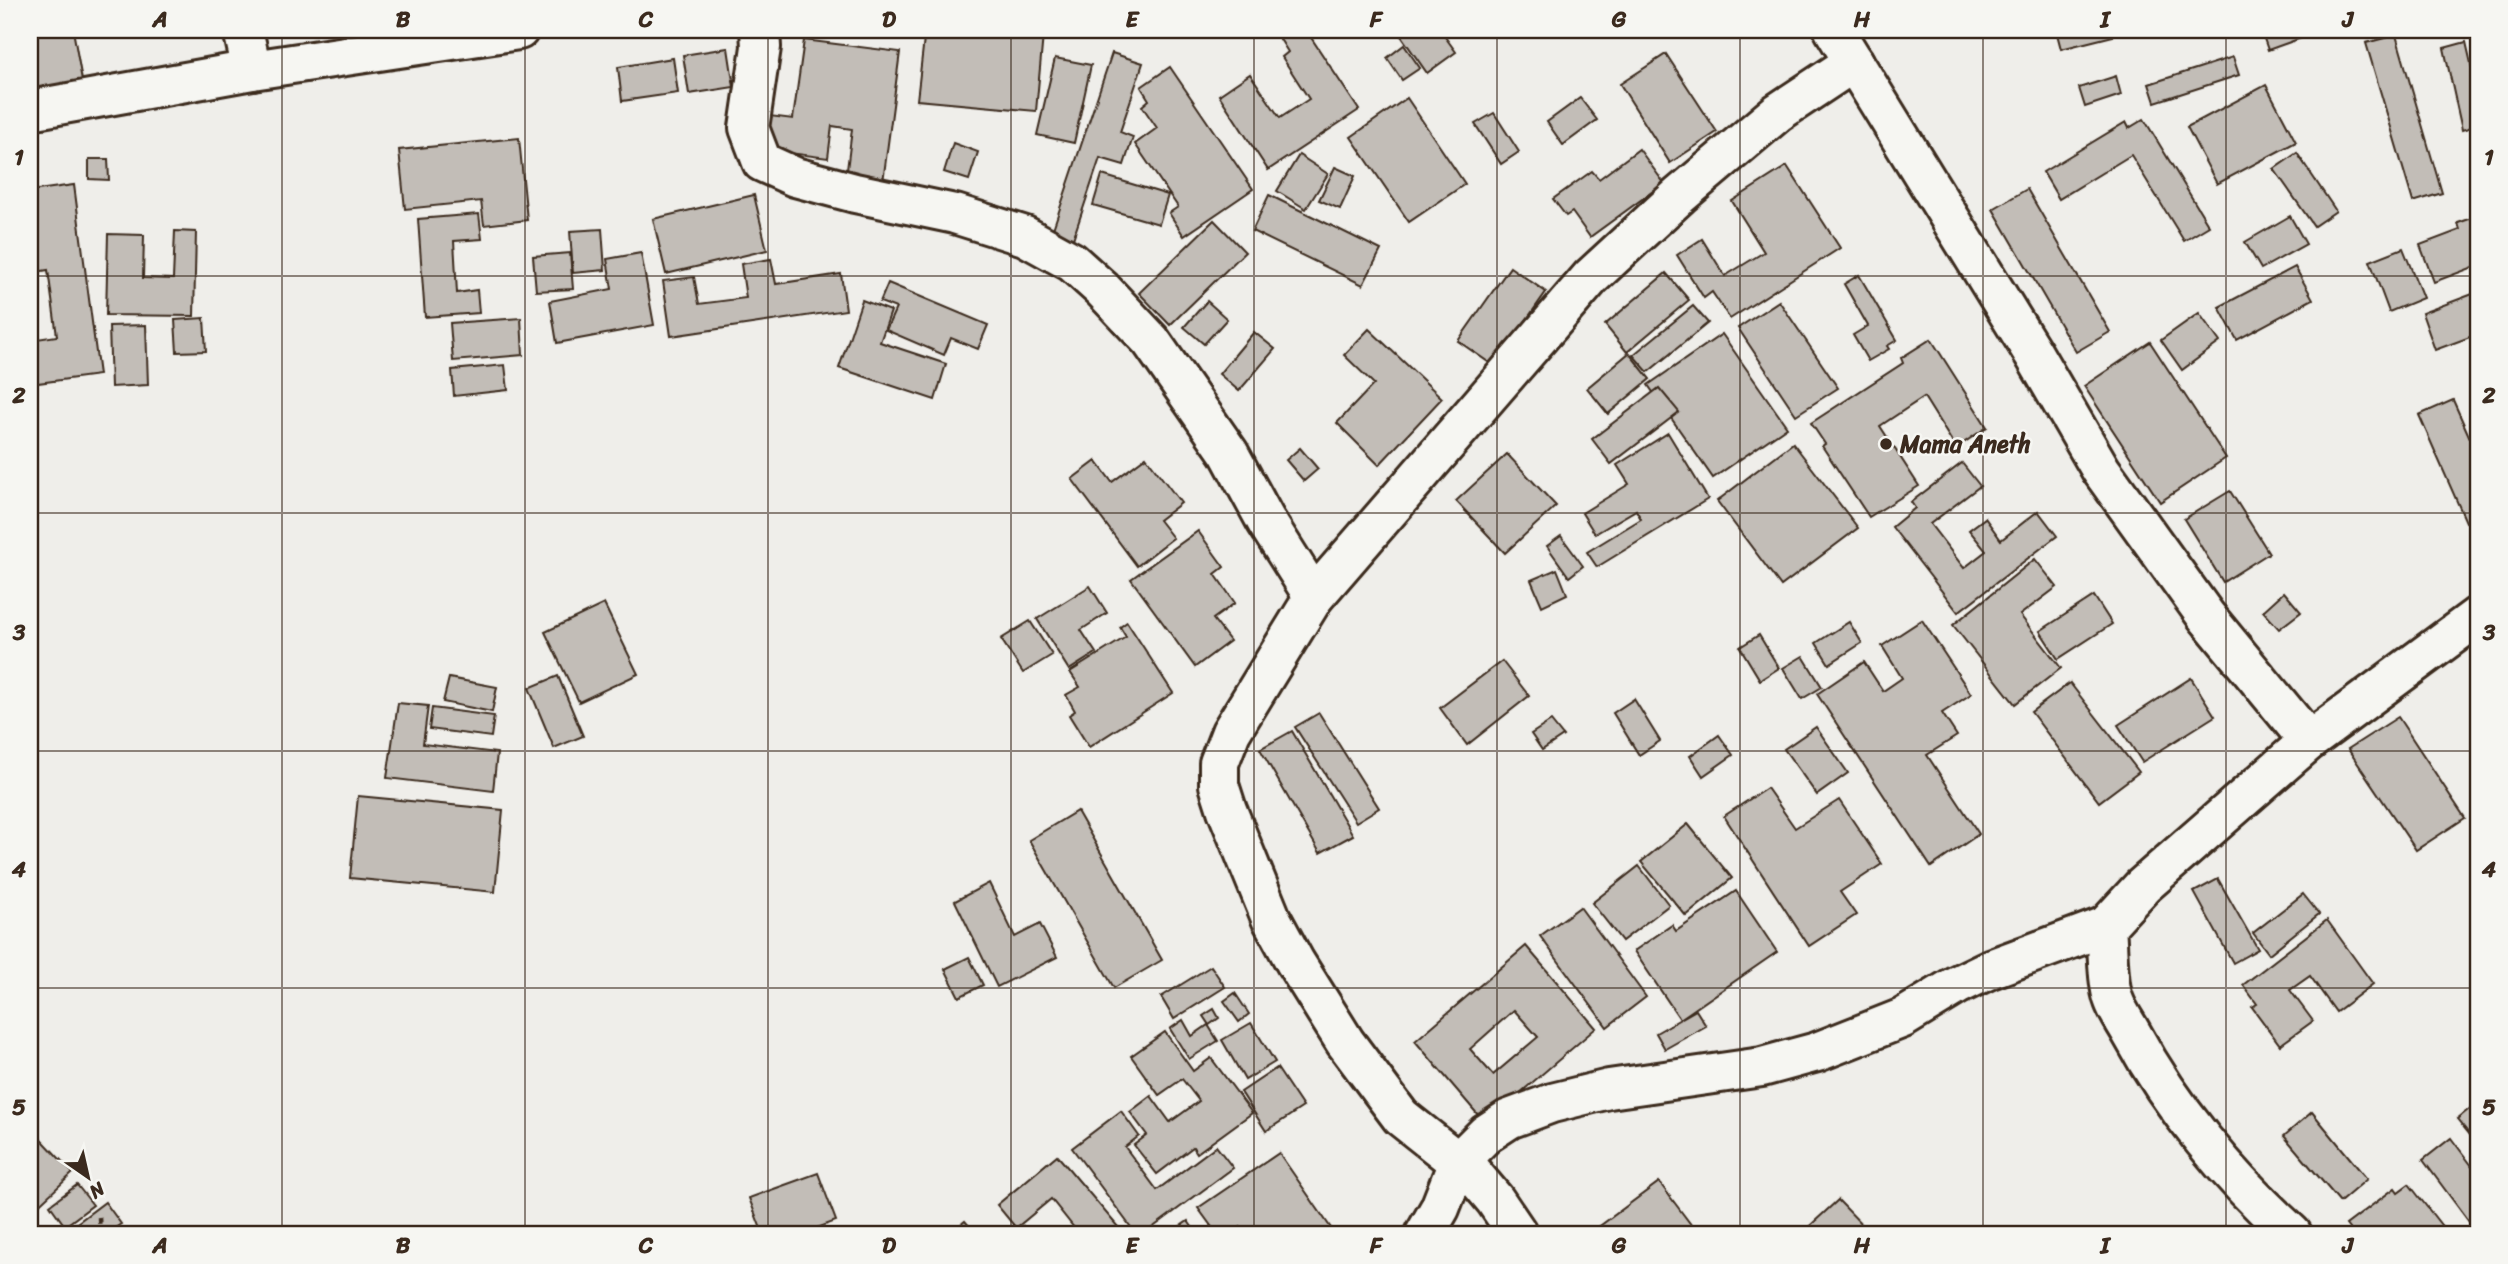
<svg xmlns="http://www.w3.org/2000/svg" width="2508" height="1264" viewBox="0 0 2508 1264" font-family="Sriracha,sans-serif">
	<rect width="100%" height="100%" fill="#efeeea"/>
	<filter id="ink" filterUnits="userSpaceOnUse"><feTurbulence type="fractalNoise" baseFrequency=".0143" numOctaves="2"/><feDisplacementMap in="SourceGraphic" scale="14" xChannelSelector="R" yChannelSelector="G"/><feConvolveMatrix kernelMatrix="1 2 1 2 8 2 1 2 1" color-interpolation-filters="sRGB"/></filter>
	<g filter="url(#ink)">
		<g fill="#c2bdb7" stroke="#3b2a1e" stroke-width="2" fill-rule="evenodd">
			<path d="M30 30H73L83 86 35 94 30 66Z"/>
			<path d="M925 30H986L1043 35 1036 111 917 100Z"/>
			<path d="M1278 30H1306L1359 110 1268 170 1219 95 1250 74 1280 118 1309 99 1282 57 1288 52 1275 31Z"/>
			<path d="M1397 30H1440L1456 52 1427 73Z"/>
			<path d="M2056 30H2112L2113 36 2061 49Z"/>
			<path d="M2261 30H2318V32L2268 50Z"/>
			<path d="M2396 35 2442 193 2413 202 2366 43Z"/>
			<path d="M804 40 900 52 883 182 846 178 852 129 832 126 828 158 766 150 770 116 793 119Z"/>
			<path d="M2466 42 2478 94V125L2462 130 2444 48Z"/>
			<path d="M1404 45 1420 68 1402 80 1387 58Z"/>
			<path d="M728 48 734 87 689 94 683 55Z"/>
			<path d="M1112 53 1143 63 1120 132 1133 137 1124 165 1100 158 1072 242 1051 235Z"/>
			<path d="M1666 54 1717 132 1670 163 1620 84Z"/>
			<path d="M2233 57 2239 75 2155 102 2149 84Z"/>
			<path d="M673 58 678 93 622 101 618 67Z"/>
			<path d="M1055 58 1091 65 1074 143 1037 135Z"/>
			<path d="M1170 67 1253 189 1184 236 1169 213 1178 207 1135 144 1157 128 1142 106 1149 100 1141 87Z"/>
			<path d="M2116 76 2121 95 2085 107 2079 88Z"/>
			<path d="M2266 85 2296 142 2217 184 2187 127Z"/>
			<path d="M1407 98 1465 184 1409 222 1351 137Z"/>
			<path d="M1580 98 1597 120 1563 145 1547 122Z"/>
			<path d="M1494 113 1519 152 1501 164 1475 124Z"/>
			<path d="M2144 119 2209 226 2184 241 2131 155 2059 199 2043 172 2126 122 2129 128Z"/>
			<path d="M519 138 527 220 484 225 481 201 405 209 399 150Z"/>
			<path d="M953 143 978 152 969 180 944 172Z"/>
			<path d="M1639 149 1664 183 1590 237 1572 212 1566 216 1553 199 1592 171 1599 179Z"/>
			<path d="M2297 153 2336 211 2314 226 2274 169Z"/>
			<path d="M1299 155 1328 174 1306 209 1277 191Z"/>
			<path d="M89 159H108L109 180 89 179Z"/>
			<path d="M1787 166 1840 248 1730 319 1712 292 1704 298 1677 255 1702 239 1725 276 1764 252 1732 201Z"/>
			<path d="M1335 167 1355 176 1340 209 1319 200Z"/>
			<path d="M1102 175 1168 195 1159 224 1093 205Z"/>
			<path d="M74 185 99 375 30 384V340L57 336 48 270 30 273V191Z"/>
			<path d="M2027 189 2110 332 2076 352 1993 209Z"/>
			<path d="M754 195 767 250 666 274 653 219Z"/>
			<path d="M1269 195 1381 250 1363 285 1252 231Z"/>
			<path d="M479 214 482 239 454 241 457 293 477 290 479 313 425 317 418 219Z"/>
			<path d="M2290 216 2306 244 2261 269 2245 242Z"/>
			<path d="M2478 216V272L2476 266 2434 282 2420 245 2460 230 2458 223Z"/>
			<path d="M1214 220 1245 252 1170 325 1139 293Z"/>
			<path d="M602 229 605 270 573 273 570 231Z"/>
			<path d="M175 231 196 232 194 316 106 315 108 234 144 235 143 278 173 279Z"/>
			<path d="M2403 248 2423 298 2389 312 2370 261Z"/>
			<path d="M570 253 573 289 536 291 533 256Z"/>
			<path d="M641 253 654 325 557 343 550 301 612 289 607 259Z"/>
			<path d="M771 259 776 284 841 274 846 310 671 336 663 281 694 277 699 304 746 298 741 264Z"/>
			<path d="M1510 267 1546 292 1494 366 1458 341Z"/>
			<path d="M2295 267 2313 299 2237 340 2219 307Z"/>
			<path d="M1666 273 1689 300 1627 352 1605 325Z"/>
			<path d="M1859 275 1897 340 1887 346 1889 349 1868 361 1853 335 1868 326 1844 284Z"/>
			<path d="M888 283 988 325 978 349 951 338 944 355 886 330 896 308 880 302Z"/>
			<path d="M2478 292V334L2435 350 2422 313Z"/>
			<path d="M862 300 891 311 880 342 946 364 935 400 839 368Z"/>
			<path d="M1207 301 1227 319 1204 344 1184 327Z"/>
			<path d="M1779 301 1838 388 1796 415 1738 328Z"/>
			<path d="M1693 306 1708 323 1648 372 1633 355Z"/>
			<path d="M2199 313 2220 342 2182 370 2161 340Z"/>
			<path d="M204 318 206 351 177 352 175 320Z"/>
			<path d="M521 318 523 355 453 361 450 323Z"/>
			<path d="M146 325 148 385 111 387 109 326Z"/>
			<path d="M1369 329 1442 398 1379 465 1337 423 1374 384 1344 355Z"/>
			<path d="M1254 332 1275 349 1239 391 1219 374Z"/>
			<path d="M1722 334 1787 427 1713 478 1648 385Z"/>
			<path d="M1931 339 1987 427 1956 448 1924 397 1880 426 1919 486 1869 517 1822 446 1825 444 1811 423 1903 363 1901 358Z"/>
			<path d="M2150 342 2226 458 2160 502 2084 386Z"/>
			<path d="M1629 353 1650 379 1608 414 1587 388Z"/>
			<path d="M505 365 508 390 454 396 452 370Z"/>
			<path d="M1659 388 1679 412 1611 464 1592 439Z"/>
			<path d="M2453 400 2478 456V533L2472 520 2466 522 2419 415Z"/>
			<path d="M1668 433 1708 499 1597 567 1587 552 1641 519 1636 510 1595 534 1582 513 1629 484 1617 465Z"/>
			<path d="M1793 443 1858 528 1781 586 1717 501Z"/>
			<path d="M1300 448 1318 469 1304 481 1286 460Z"/>
			<path d="M1507 454 1556 506 1505 553 1456 501Z"/>
			<path d="M1146 457 1181 503 1159 520 1173 538 1137 566 1072 479 1096 461 1112 482Z"/>
			<path d="M1962 463 1980 486 1930 524 1964 568 1986 551 1969 530 1985 518 2001 540 2038 511 2057 536 1958 612 1892 527 1915 508 1911 502Z"/>
			<path d="M2230 491 2269 553 2223 582 2184 519Z"/>
			<path d="M1198 531 1224 567 1215 574 1235 603 1213 619 1230 641 1195 667 1131 579Z"/>
			<path d="M1561 536 1583 566 1569 577 1547 546Z"/>
			<path d="M2035 559 2057 587 2020 615 2061 668 2015 704 1953 625Z"/>
			<path d="M1557 569 1567 594 1542 606 1531 580Z"/>
			<path d="M1090 586 1107 613 1081 630 1096 653 1069 670 1037 619Z"/>
			<path d="M2284 592 2301 612 2279 629 2263 611Z"/>
			<path d="M2094 596 2112 624 2058 659 2040 631Z"/>
			<path d="M604 604 638 674 579 702 545 632Z"/>
			<path d="M1922 620 1971 694 1942 713 1957 736 1927 755 1979 834 1931 867 1817 694 1864 662 1883 691 1902 678 1882 646Z"/>
			<path d="M1030 621 1052 655 1023 673 1001 639Z"/>
			<path d="M1127 622 1173 693 1089 747 1069 715 1075 711 1066 695 1080 687 1070 672 1126 637 1120 627Z"/>
			<path d="M1849 622 1862 643 1829 664 1816 643Z"/>
			<path d="M1759 635 1779 668 1760 680 1740 647Z"/>
			<path d="M1803 656 1822 687 1802 699 1783 668Z"/>
			<path d="M1502 661 1529 696 1467 745 1440 708Z"/>
			<path d="M558 676 583 736 554 748 529 688Z"/>
			<path d="M449 678 497 687 492 712 443 702Z"/>
			<path d="M2191 678 2215 716 2142 762 2118 725Z"/>
			<path d="M2070 683 2139 772 2099 802 2031 712Z"/>
			<path d="M1634 699 1660 741 1639 755 1613 713Z"/>
			<path d="M398 703 428 706 423 744 497 753 493 791 387 778Z"/>
			<path d="M432 708 494 716 491 737 429 729Z"/>
			<path d="M1319 713 1379 808 1356 822 1295 727Z"/>
			<path d="M2398 717 2465 818 2416 850 2348 749Z"/>
			<path d="M1551 721 1563 736 1542 750 1531 734Z"/>
			<path d="M1816 727 1848 773 1817 795 1784 749Z"/>
			<path d="M1292 731 1353 835 1320 853 1260 749Z"/>
			<path d="M1719 735 1733 755 1703 776 1690 756Z"/>
			<path d="M1767 788 1795 828 1839 800 1882 864 1840 892 1856 915 1809 946 1724 816Z"/>
			<path d="M358 796 503 810 495 892 350 878Z"/>
			<path d="M1077 811 1162 960 1114 988 1029 840Z"/>
			<path d="M1688 824 1732 878 1686 916 1641 862Z"/>
			<path d="M1639 866 1669 905 1622 941 1592 903Z"/>
			<path d="M2218 879 2258 949 2233 963 2194 892Z"/>
			<path d="M989 883 1015 937 1040 924 1057 957 997 987 955 901Z"/>
			<path d="M1736 891 1777 952 1680 1019 1634 951 1672 925 1676 931Z"/>
			<path d="M2303 894 2319 914 2269 954 2253 933Z"/>
			<path d="M1580 907 1646 997 1607 1027 1540 936Z"/>
			<path d="M2327 920 2373 984 2336 1012 2310 976 2290 990 2313 1021 2280 1045 2252 1007 2257 1004 2243 985Z"/>
			<path d="M1526 946 1596 1028 1485 1123 1415 1041ZM1514 1010 1538 1037 1493 1075 1470 1049Z"/>
			<path d="M969 957 983 985 959 997 945 969Z"/>
			<path d="M1211 966 1225 987 1174 1019 1161 997Z"/>
			<path d="M1235 993 1249 1014 1239 1022 1224 1001Z"/>
			<path d="M1214 1009 1219 1018 1209 1025 1203 1016Z"/>
			<path d="M1696 1010 1706 1026 1665 1049 1656 1033Z"/>
			<path d="M1183 1020 1192 1036 1208 1025 1218 1041 1189 1059 1170 1029Z"/>
			<path d="M1251 1023 1275 1062 1245 1080 1222 1040Z"/>
			<path d="M1165 1032 1193 1071 1211 1058 1252 1113 1197 1153 1193 1147 1157 1174 1134 1145 1147 1135 1130 1112 1151 1096 1170 1122 1199 1101 1182 1079 1159 1095 1131 1056Z"/>
			<path d="M1277 1068 1303 1107 1266 1131 1241 1092Z"/>
			<path d="M2478 1102V1145L2457 1119Z"/>
			<path d="M1121 1111 1139 1136 1125 1147 1157 1190 1216 1146 1233 1168 1144 1234H1136L1072 1148Z"/>
			<path d="M2312 1112 2367 1179 2340 1202 2284 1136Z"/>
			<path d="M30 1127 73 1173 30 1213Z"/>
			<path d="M2451 1138 2478 1174V1234L2423 1160Z"/>
			<path d="M1279 1153 1335 1234H1246L1241 1227 1231 1234H1217L1198 1208Z"/>
			<path d="M1057 1155 1124 1234H1079L1051 1199 1016 1228 997 1205Z"/>
			<path d="M818 1173 836 1221 801 1234H763L749 1198Z"/>
			<path d="M1659 1182 1698 1234H1589Z"/>
			<path d="M2409 1184 2448 1234H2353L2346 1225 2395 1188 2398 1192Z"/>
			<path d="M77 1185 93 1205 65 1226 50 1205Z"/>
			<path d="M1838 1200 1871 1234H1801Z"/>
			<path d="M105 1202 121 1224 106 1234H73L69 1229Z"/>
			<path d="M965 1221 976 1234H949Z"/>
			<path d="M1188 1221 1197 1234H1169Z"/>
			<path d="M1023 1226 1029 1234H1014Z"/>
		</g>
		<g fill="none" stroke-linecap="round" stroke-linejoin="round">
			<defs>
				<g id="minor">
					<path d="M243 30 252 70"/>
					<path d="M760 30 761 47 749 128 762 162 795 177 855 193 955 214 1025 236 1072 262 1102 289 1151 341 1229 453 1266 521 1314 597"/>
					<path d="M1834 30 2033 353 2101 470 2206 616 2309 741"/>
					<path d="M30 110 252 70 519 30"/>
					<path d="M1425 1234 1440 1208 1458 1162 1486 1134 1509 1119 1552 1103 1609 1089 1762 1067 1817 1052 1903 1018 1957 985 1990 969 2106 926"/>
					<path d="M1518 1234 1495 1200 1473 1174 1401 1117 1345 1042 1295 962 1271 918 1227 810 1219 785V763L1231 732 1314 597 1591 277 1680 195 1777 113 1854 62"/>
					<path d="M2292 1234C2230 1178 2172 1108 2132 1034 2126 1023 2118 1012 2114 1001 2107 984 2108 946 2106 926L2143 886 2309 741 2478 616"/>
				</g>
			</defs>
			<use href="#minor" stroke="#3b2a1e" stroke-width="44"/>
			<path stroke="#3b2a1e" stroke-width="4.5" stroke-dasharray="7 5" stroke-linecap="butt" d="M99 1217 100 1234"/>
			<use href="#minor" stroke="#f6f6f2" stroke-width="38"/>
		</g>
	</g>
	<path fill="none" stroke="#3b2a1e" stroke-width="2" stroke-opacity="0.55" d="M282 30V1234M525 30V1234M768 30V1234M1011 30V1234M1254 30V1234M1497 30V1234M1740 30V1234M1983 30V1234M2226 30V1234M30 276H2478M30 513H2478M30 751H2478M30 988H2478"/>
	<circle fill="#3b2a1e" stroke="#f6f6f2" stroke-width="2.5" cx="1886" cy="444" r="7"/>
	<g text-anchor="middle" dominant-baseline="central" stroke-width="5" stroke-linejoin="round" paint-order="stroke">
		<g font-size="24" font-weight="bold" fill="#3b2a1e" stroke="#f6f6f2" text-anchor="start">
			<text x="1900" y="444">Mama Aneth</text>
		</g>
	</g>
	<rect width="2508" height="1264" fill="none" stroke="#f6f6f2" stroke-width="77"/>
	<g transform="translate(88 1177) rotate(146)" stroke="#f6f6f2" stroke-width="5" paint-order="stroke">
	<path d="M0-5L12 26L0 18L-12 26Z" fill="#3b2a1e"/>
	<text y="-10" font-size="19" font-weight="bold" text-anchor="middle" fill="#3b2a1e">N</text>
	</g>
	<rect x="38" y="38" width="2432" height="1188" fill="none" stroke="#3b2a1e" stroke-width="2.5"/>
	<g font-size="23" text-anchor="middle" font-weight="bold" fill="#3b2a1e">
		<text x="160" y="27">A</text>
		<text x="403" y="27">B</text>
		<text x="646" y="27">C</text>
		<text x="889" y="27">D</text>
		<text x="1132" y="27">E</text>
		<text x="1376" y="27">F</text>
		<text x="1619" y="27">G</text>
		<text x="1862" y="27">H</text>
		<text x="2105" y="27">I</text>
		<text x="2348" y="27">J</text>
		<text x="19" y="165">1</text>
		<text x="2489" y="165">1</text>
		<text x="19" y="403">2</text>
		<text x="2489" y="403">2</text>
		<text x="19" y="640">3</text>
		<text x="2489" y="640">3</text>
		<text x="19" y="877">4</text>
		<text x="2489" y="877">4</text>
		<text x="19" y="1115">5</text>
		<text x="2489" y="1115">5</text>
		<text x="160" y="1253">A</text>
		<text x="403" y="1253">B</text>
		<text x="646" y="1253">C</text>
		<text x="889" y="1253">D</text>
		<text x="1132" y="1253">E</text>
		<text x="1376" y="1253">F</text>
		<text x="1619" y="1253">G</text>
		<text x="1862" y="1253">H</text>
		<text x="2105" y="1253">I</text>
		<text x="2348" y="1253">J</text>
	</g>
</svg>
